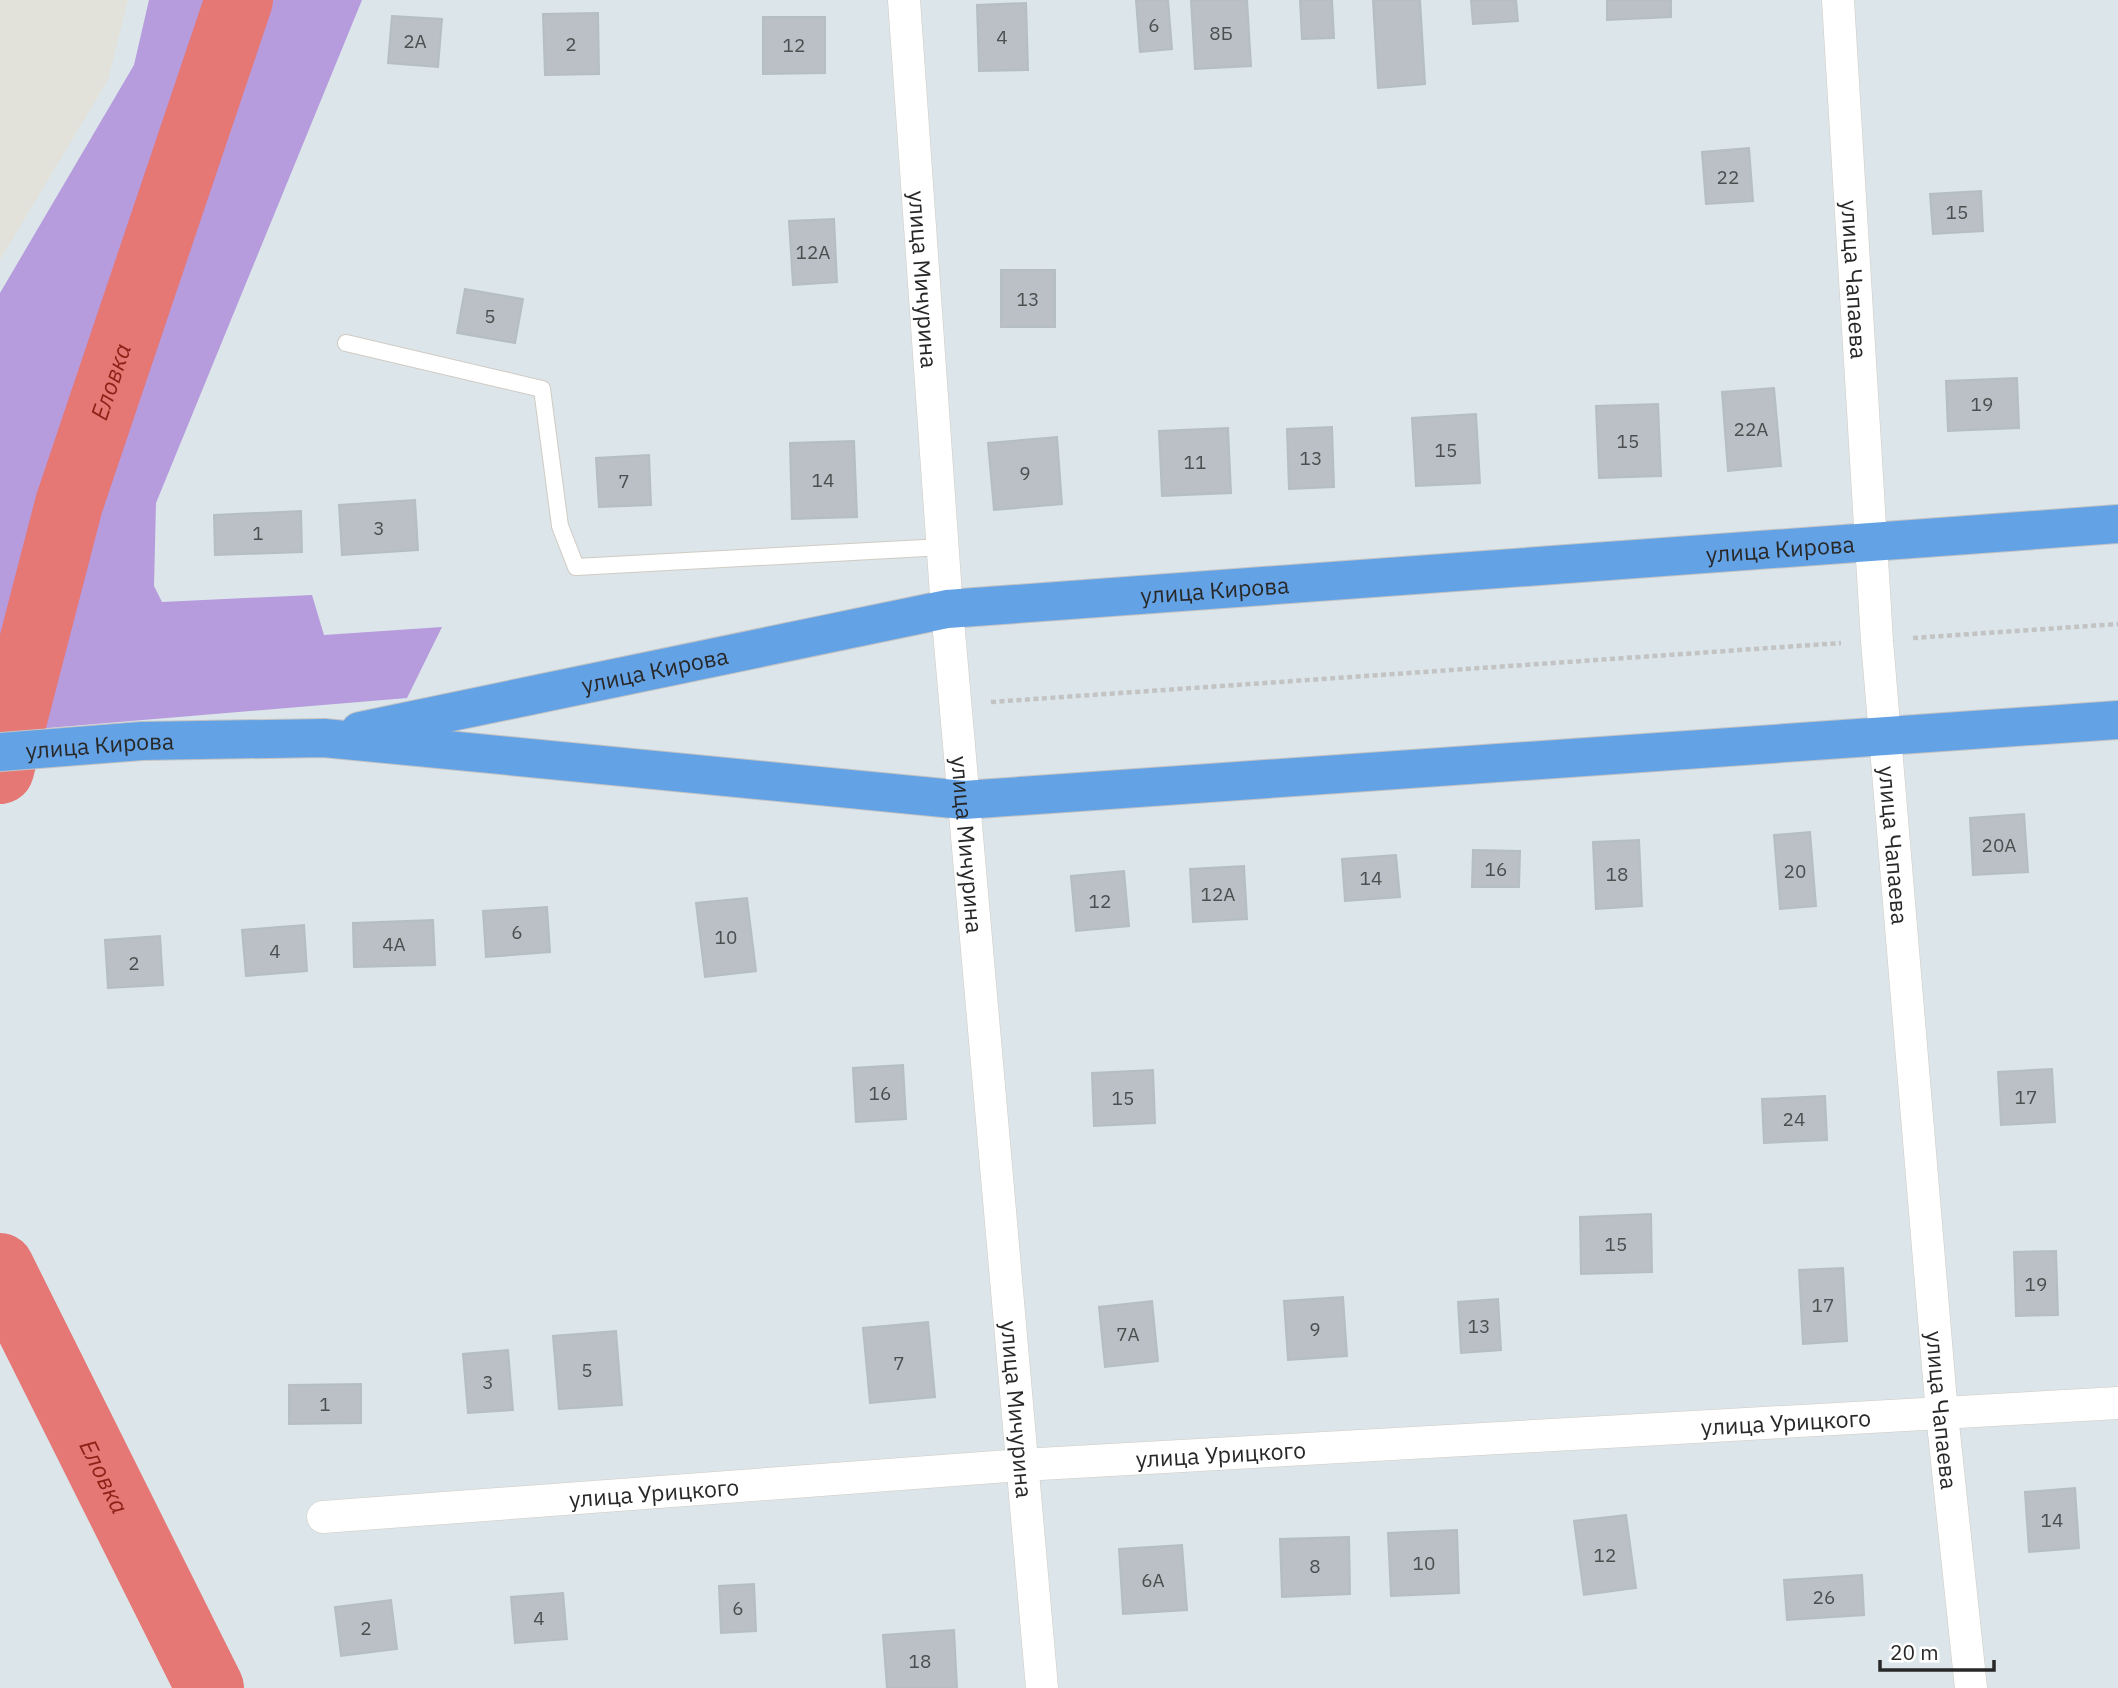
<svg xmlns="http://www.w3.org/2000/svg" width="2118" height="1688" viewBox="0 0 2118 1688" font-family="'IBM Plex Sans',sans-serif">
	<rect width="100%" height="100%" fill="#dbe5ea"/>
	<path fill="#e2e2db" d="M0 0H128L108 80 0 260Z"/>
	<path fill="#b69bdd" d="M149 0H362L156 503 154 586 162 602 312 595 324 635 442 627 407 698 0 732V293L134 65Z"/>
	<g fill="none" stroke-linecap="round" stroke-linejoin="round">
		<g stroke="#e57775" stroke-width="68">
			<path id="s1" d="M0 770 69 504 239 0"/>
			<path id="s2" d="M0 1267 210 1688"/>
		</g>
	</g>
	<g fill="#bac0c5" stroke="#b5bec5" stroke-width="2">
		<path d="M1136 0H1168L1172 49 1140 52Z"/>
		<path d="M1191 0H1247L1251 66 1195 69Z"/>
		<path d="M1300 0H1332L1334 38 1302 39Z"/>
		<path d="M1373 0H1420L1425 84 1378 88Z"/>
		<path d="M1471 0H1516L1518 21 1473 24Z"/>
		<path d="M1607 0H1671V17L1607 20Z"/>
		<path d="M1026 3 1028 70 979 71 977 5Z"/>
		<path d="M598 13 599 74 545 75 543 14Z"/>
		<path d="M392 16 442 19 438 67 388 63Z"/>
		<path d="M763 17H825V73L763 74Z"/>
		<path d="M1749 148 1753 201 1706 204 1702 152Z"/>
		<path d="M1981 191 1983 231 1933 234 1930 194Z"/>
		<path d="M834 219 837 282 793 285 789 221Z"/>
		<rect x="1001" y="270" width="54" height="57"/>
		<path d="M465 289 523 299 515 343 457 333Z"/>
		<path d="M2017 378 2019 428 1948 431 1946 381Z"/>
		<path d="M1774 388 1781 466 1728 471 1722 392Z"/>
		<path d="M1658 404 1661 476 1599 478 1596 406Z"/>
		<path d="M1476 414 1480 483 1416 486 1412 418Z"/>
		<path d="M1332 427 1334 487 1289 489 1287 429Z"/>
		<path d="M1228 428 1231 493 1162 496 1159 431Z"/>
		<path d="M1057 437 1062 504 994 510 988 443Z"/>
		<path d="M854 441 857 517 792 519 790 443Z"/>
		<path d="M649 455 651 505 599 507 596 458Z"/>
		<path d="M415 500 418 550 342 555 339 505Z"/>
		<path d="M301 511 302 552 215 555 214 515Z"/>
		<path d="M2024 814 2028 872 1973 875 1970 818Z"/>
		<path d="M1810 832 1816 906 1780 909 1774 835Z"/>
		<path d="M1639 840 1642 906 1596 909 1593 842Z"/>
		<path d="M1473 850 1520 851 1519 887H1472Z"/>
		<path d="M1396 855 1400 897 1345 901 1342 859Z"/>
		<path d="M1244 866 1247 919 1193 922 1190 869Z"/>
		<path d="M1124 871 1129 926 1076 931 1071 876Z"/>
		<path d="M747 898 756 971 705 977 696 903Z"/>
		<path d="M547 907 550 952 486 957 483 911Z"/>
		<path d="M433 920 435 965 354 967 353 923Z"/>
		<path d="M304 925 307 971 246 976 242 930Z"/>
		<path d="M160 936 163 985 108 988 105 940Z"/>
		<path d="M903 1065 906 1119 856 1122 853 1068Z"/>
		<path d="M2052 1069 2055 1122 2001 1125 1998 1072Z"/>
		<path d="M1153 1070 1155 1123 1094 1126 1092 1073Z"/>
		<path d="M1825 1096 1827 1140 1764 1143 1762 1099Z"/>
		<path d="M1651 1214 1652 1272 1581 1274 1580 1217Z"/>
		<path d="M2056 1251 2058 1315 2016 1316 2014 1252Z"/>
		<path d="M1843 1268 1847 1341 1803 1344 1799 1270Z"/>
		<path d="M1343 1297 1347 1356 1288 1360 1284 1301Z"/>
		<path d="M1498 1299 1501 1350 1461 1353 1458 1302Z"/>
		<path d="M1152 1301 1158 1361 1105 1367 1099 1307Z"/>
		<path d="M928 1322 935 1397 870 1403 863 1328Z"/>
		<path d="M616 1331 622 1405 559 1409 553 1336Z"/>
		<path d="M508 1350 513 1410 468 1413 463 1354Z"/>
		<path d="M361 1384V1423L289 1424V1385Z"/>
		<path d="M2075 1488 2079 1548 2029 1552 2025 1492Z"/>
		<path d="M1626 1515 1636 1588 1584 1595 1574 1521Z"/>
		<path d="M1457 1530 1459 1593 1391 1596 1388 1533Z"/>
		<path d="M1349 1537 1350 1594 1282 1597 1280 1539Z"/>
		<path d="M1182 1545 1187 1610 1123 1614 1119 1549Z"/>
		<path d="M1862 1575 1864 1615 1787 1620 1784 1580Z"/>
		<path d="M754 1584 756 1631 721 1633 719 1586Z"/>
		<path d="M563 1593 567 1639 515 1643 511 1597Z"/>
		<path d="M391 1600 397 1649 341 1656 335 1607Z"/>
		<path d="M954 1630 957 1688H887L883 1635Z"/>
	</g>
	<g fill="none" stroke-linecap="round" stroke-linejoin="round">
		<defs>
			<path id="lane" d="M346 343 542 389 560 526 576 567 943 547"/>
			<g id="street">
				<path id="s3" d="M904 0 947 609 1042 1688"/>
				<path id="s4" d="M1838 0 1877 641 1942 1414 1971 1688"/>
				<path id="s5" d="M323 1517 1022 1465 2118 1403"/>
			</g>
			<g id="primary">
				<path id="s6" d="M360 731 947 609 2118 524"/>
				<path id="s7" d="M0 752 142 741 324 738 964 800 2118 720"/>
			</g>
		</defs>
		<use href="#lane" stroke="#d1cbc3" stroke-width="18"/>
		<use href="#street" stroke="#d1cbc3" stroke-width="33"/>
		<use href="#primary" stroke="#c3c3c3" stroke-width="40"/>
		<g stroke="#c3c3c3" stroke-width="4.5" stroke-dasharray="5 3.5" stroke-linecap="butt">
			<path d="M1913 638 2118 624"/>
			<path d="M991 702 1841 643"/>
		</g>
		<use href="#lane" stroke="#fff" stroke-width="16"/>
		<use href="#street" stroke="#fff" stroke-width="32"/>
		<use href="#primary" stroke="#64a2e6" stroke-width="38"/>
	</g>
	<g text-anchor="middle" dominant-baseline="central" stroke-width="7" stroke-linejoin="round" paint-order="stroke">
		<g font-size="19" fill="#4c4e4f">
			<text x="1154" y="25">6</text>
			<text x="1221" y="33">8Б</text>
			<text x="1002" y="37">4</text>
			<text x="415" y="41">2А</text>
			<text x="571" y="44">2</text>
			<text x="794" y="45">12</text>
			<text x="1728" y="177">22</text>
			<text x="1957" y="212">15</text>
			<text x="813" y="252">12А</text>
			<text x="1028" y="299">13</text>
			<text x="490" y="316">5</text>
			<text x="1982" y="404">19</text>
			<text x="1751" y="429">22А</text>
			<text x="1628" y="441">15</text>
			<text x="1446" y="450">15</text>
			<text x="1311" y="458">13</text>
			<text x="1195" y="462">11</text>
			<text x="1025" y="473">9</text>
			<text x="823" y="480">14</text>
			<text x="624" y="481">7</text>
			<text x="379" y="528">3</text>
			<text x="258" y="533">1</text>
			<text x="1999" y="845">20А</text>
			<text x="1496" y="869">16</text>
			<text x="1795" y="871">20</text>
			<text x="1617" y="874">18</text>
			<text x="1371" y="878">14</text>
			<text x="1218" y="894">12А</text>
			<text x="1100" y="901">12</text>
			<text x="517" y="932">6</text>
			<text x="726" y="937">10</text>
			<text x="394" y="944">4А</text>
			<text x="275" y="951">4</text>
			<text x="134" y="963">2</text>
			<text x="880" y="1093">16</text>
			<text x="2026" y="1097">17</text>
			<text x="1123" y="1098">15</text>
			<text x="1794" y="1119">24</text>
			<text x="1616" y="1244">15</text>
			<text x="2036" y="1284">19</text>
			<text x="1823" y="1305">17</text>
			<text x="1479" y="1326">13</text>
			<text x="1315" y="1329">9</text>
			<text x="1128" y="1334">7А</text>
			<text x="899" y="1363">7</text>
			<text x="587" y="1370">5</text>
			<text x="488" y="1382">3</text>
			<text x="325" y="1404">1</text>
			<text x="2052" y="1520">14</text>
			<text x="1605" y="1555">12</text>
			<text x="1424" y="1563">10</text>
			<text x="1315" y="1566">8</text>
			<text x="1153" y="1580">6А</text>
			<text x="1824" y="1597">26</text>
			<text x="738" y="1608">6</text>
			<text x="539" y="1618">4</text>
			<text x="366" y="1628">2</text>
			<text x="920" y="1661">18</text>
		</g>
		<g font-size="23" fill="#282828" stroke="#fff">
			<text stroke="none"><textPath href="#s3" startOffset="280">улица Мичурина</textPath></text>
			<text stroke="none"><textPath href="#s4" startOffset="280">улица Чапаева</textPath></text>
			<text stroke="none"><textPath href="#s6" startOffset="1435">улица Кирова</textPath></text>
			<text stroke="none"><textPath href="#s6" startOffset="868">улица Кирова</textPath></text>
			<text stroke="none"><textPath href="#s6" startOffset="301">улица Кирова</textPath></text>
			<text stroke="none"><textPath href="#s7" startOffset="100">улица Кирова</textPath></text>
			<text stroke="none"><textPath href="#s3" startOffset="847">улица Мичурина</textPath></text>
			<text stroke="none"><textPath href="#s4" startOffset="847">улица Чапаева</textPath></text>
			<text stroke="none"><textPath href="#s3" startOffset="1414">улица Мичурина</textPath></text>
			<text stroke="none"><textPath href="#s4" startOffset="1414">улица Чапаева</textPath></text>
			<text stroke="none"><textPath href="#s5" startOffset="1466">улица Урицкого</textPath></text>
			<text stroke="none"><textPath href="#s5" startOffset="900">улица Урицкого</textPath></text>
			<text stroke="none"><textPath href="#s5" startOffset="332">улица Урицкого</textPath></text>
		</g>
		<g font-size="24" font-style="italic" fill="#8e2217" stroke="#fff">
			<text stroke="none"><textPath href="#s1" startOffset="404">Еловка</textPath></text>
			<text stroke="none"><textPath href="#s2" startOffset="234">Еловка</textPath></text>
		</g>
	</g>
	<path d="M1880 1660v10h114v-10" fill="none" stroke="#282828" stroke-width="3.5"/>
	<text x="1890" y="1660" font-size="21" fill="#282828" stroke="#ffffff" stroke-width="5" paint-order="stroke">20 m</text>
</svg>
